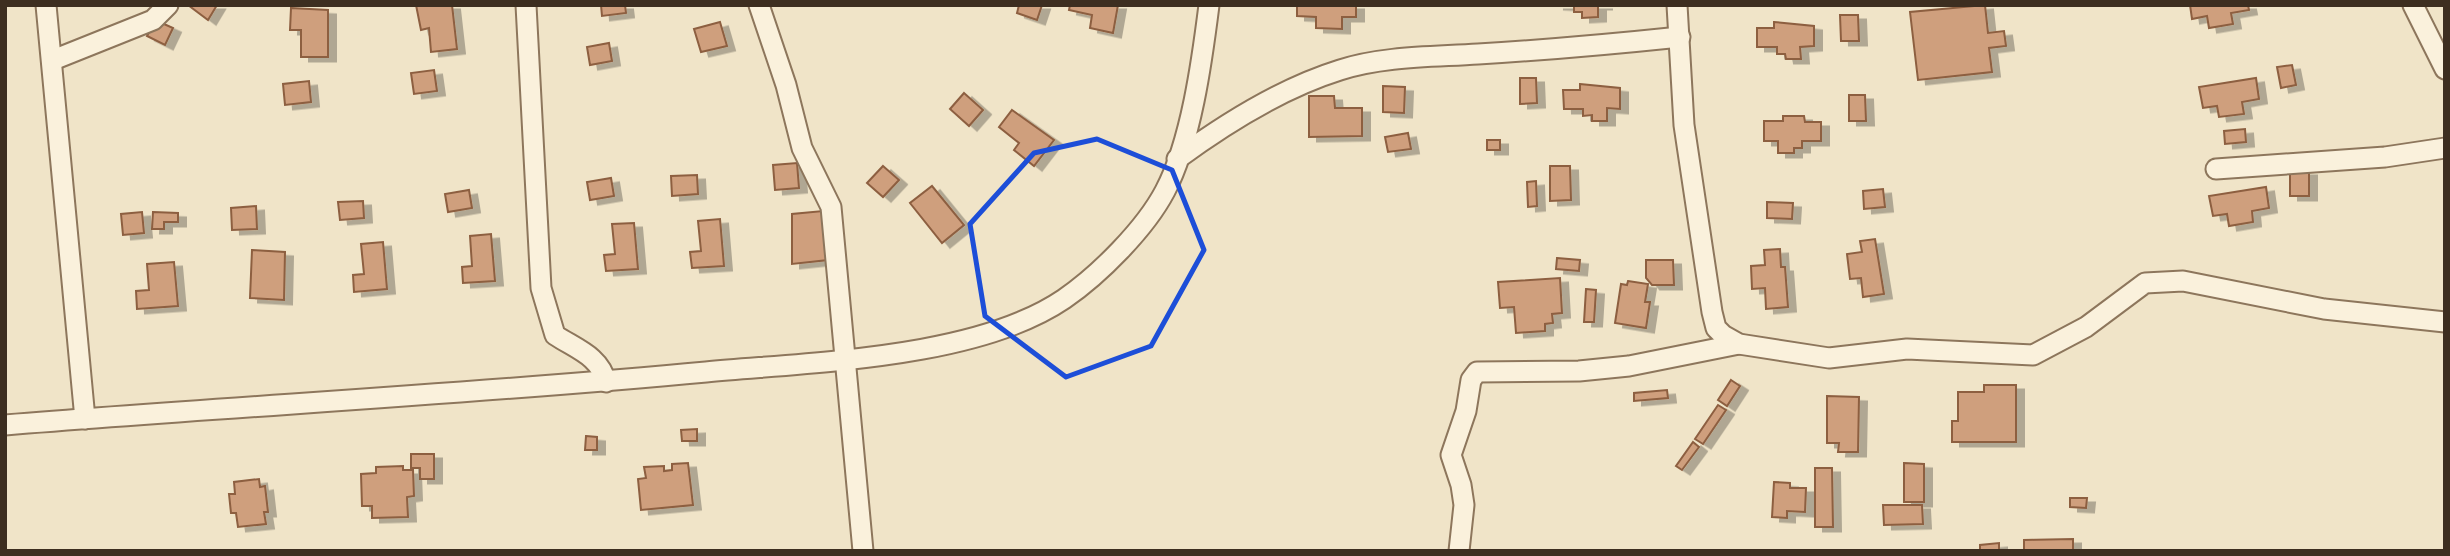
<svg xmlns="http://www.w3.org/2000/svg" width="2450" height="556" viewBox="0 0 2450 556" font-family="'PT Serif',serif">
	<defs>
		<filter id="shadow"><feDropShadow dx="8" dy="4.5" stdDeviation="0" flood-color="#0004"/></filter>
	</defs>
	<rect width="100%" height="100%" fill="#f0e4c8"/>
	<g fill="#cf9f7d" stroke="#8d5f41" stroke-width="2" filter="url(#shadow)">
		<path d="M188 5H217L208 20Z"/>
		<path d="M416 5H452L457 49 431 52 429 28 421 30Z"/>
		<path d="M601 5H625L626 13 602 16Z"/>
		<path d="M1019 5H1042L1037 20 1017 13Z"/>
		<path d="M1070 5H1118L1113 33 1090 28 1092 15 1069 10Z"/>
		<path d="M1297 5H1356V17H1342V29L1316 28V17L1297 16Z"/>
		<path d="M1598 5V17L1582 18V12H1574V6L1555 5H1605Z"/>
		<path d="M1985 5 1988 33 2004 31 2006 46 1989 48 1992 72 1918 80 1910 12Z"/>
		<path d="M2190 5H2248L2249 10 2231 13 2233 24 2209 28 2207 16 2192 19Z"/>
		<path d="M291 8 328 10V57H301V30H290Z"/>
		<path d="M1840 15H1858L1859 41H1841Z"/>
		<path d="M155 20 173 28 165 45 147 36Z"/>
		<path d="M720 22 727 46 701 52 694 29Z"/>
		<path d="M1774 22 1814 26V46L1800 47 1801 59H1786L1785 54H1777V47H1757V28H1774Z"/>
		<path d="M609 43 612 61 590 65 587 47Z"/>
		<path d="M2292 65 2296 85 2281 88 2277 67Z"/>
		<path d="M434 70 437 91 414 94 411 73Z"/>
		<path d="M1520 78H1536L1537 103 1520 104Z"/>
		<path d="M2256 78 2259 99 2242 102 2244 114 2219 117 2217 106 2203 108 2199 87Z"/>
		<path d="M309 81 311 102 285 105 283 84Z"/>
		<path d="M1580 84 1620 88V109L1607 108V121H1592V115L1583 116V109H1564L1563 90H1580Z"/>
		<path d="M1383 86 1405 87 1404 113 1383 112Z"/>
		<path d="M964 93 983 110 969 126 950 109Z"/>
		<path d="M1849 95H1865L1866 121H1849Z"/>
		<path d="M1309 96H1334L1335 108H1362V136L1309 137Z"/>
		<path d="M1012 110 1054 140 1034 166 1014 150 1019 143 999 127Z"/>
		<path d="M1783 116H1804L1805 122H1821V141H1802V148H1794V153H1778V141H1764V121H1783Z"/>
		<path d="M2245 129 2246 142 2225 144 2224 131Z"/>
		<path d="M1408 133 1411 149 1388 152 1385 137Z"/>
		<rect x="1487" y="140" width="13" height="10"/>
		<path d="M797 163 799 188 775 190 773 165Z"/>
		<path d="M883 166 899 180 883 197 867 183Z"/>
		<path d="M1550 166H1570L1571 200 1550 201Z"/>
		<rect x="2290" y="171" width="19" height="25"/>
		<path d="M697 175 698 194 672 196 671 176Z"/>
		<path d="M611 178 614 196 590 200 587 182Z"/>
		<path d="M1536 181 1537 206 1528 207 1527 182Z"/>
		<path d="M932 186 964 225 942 243 910 203Z"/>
		<path d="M2266 187 2269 208 2252 211 2253 222 2229 226 2227 214 2213 216 2209 196Z"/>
		<path d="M1883 189 1885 207 1864 209 1863 191Z"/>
		<path d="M469 190 472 208 448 212 445 194Z"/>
		<path d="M363 201 364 218 340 220 338 202Z"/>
		<path d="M1767 202 1793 203 1792 219 1767 218Z"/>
		<path d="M256 206 257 229 232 230 231 208Z"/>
		<path d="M823 211 828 260 792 264V214Z"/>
		<path d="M142 212 144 233 123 235 121 214Z"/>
		<path d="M153 212 178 213V222H164V229H152Z"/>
		<path d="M720 219 724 266 692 268 690 252 701 251 698 221Z"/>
		<path d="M634 223 638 269 606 271 604 255 615 254 612 224Z"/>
		<path d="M491 234 495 281 463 283 462 267 472 266 470 236Z"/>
		<path d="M1875 239 1884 294 1863 297 1861 278 1850 279 1847 254 1862 252 1860 241Z"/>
		<path d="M383 242 387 289 354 292 353 275 364 274 361 244Z"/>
		<path d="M1780 249 1781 267H1785L1788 307 1766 309 1765 288 1752 289 1751 266 1765 265 1764 250Z"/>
		<path d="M252 250 285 252 284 300 250 298Z"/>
		<path d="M1557 258 1580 260 1579 271 1556 269Z"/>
		<path d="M1646 260H1673L1674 285H1652L1646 278Z"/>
		<path d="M174 262 178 306 137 309 136 291 149 290 147 264Z"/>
		<path d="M1560 278 1562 313 1552 314 1553 323 1545 324V331L1516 333 1514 307 1500 308 1498 282Z"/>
		<path d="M1628 281 1648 284 1645 302H1650L1646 328 1615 323 1621 284 1627 285Z"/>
		<path d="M1586 289 1596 290 1594 322H1584Z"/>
		<path d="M1731 380 1740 386 1727 406 1718 400Z"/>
		<path d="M1984 385H2016V442H1952V421H1958V392H1984Z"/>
		<path d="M1667 390 1668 398 1634 401V393Z"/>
		<path d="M1827 396 1859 397 1858 452H1838L1839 443H1827Z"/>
		<path d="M1718 405 1726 410 1703 444 1695 439Z"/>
		<path d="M697 429V441H682L681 430Z"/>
		<path d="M586 436 597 437V450H585Z"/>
		<path d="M1693 442 1699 447 1682 470 1676 466Z"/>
		<path d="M411 454H434V479H420V468H411Z"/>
		<path d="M688 463 693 505 641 510 638 479 646 478 644 467 664 466V471L672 470V464Z"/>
		<path d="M1904 463 1924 464V502H1904Z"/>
		<path d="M403 466V470H413L414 496 407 497 408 517 372 518V506H362L361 474 376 473V467Z"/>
		<path d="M1815 468H1832L1833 527H1815Z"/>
		<path d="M259 479 260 487 265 486 268 512H264L266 524 238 527 236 513H231L229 494H235L234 482Z"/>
		<path d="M1774 482 1790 483V488H1806L1805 512 1787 511V518L1772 517Z"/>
		<path d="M2070 498H2087L2086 508 2070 507Z"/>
		<path d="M1883 505H1922L1923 524 1884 525Z"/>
		<path d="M2073 539V551H2024V540Z"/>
		<path d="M1999 543V551H1980V545Z"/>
	</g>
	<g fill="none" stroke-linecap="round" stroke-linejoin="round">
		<defs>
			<g id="street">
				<path d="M46 5 85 419"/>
				<path d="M526 5 541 288 555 335C576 349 600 356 606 382"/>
				<path d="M759 5 786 85 802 148 831 207 863 551"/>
				<path d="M1677 5 1684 125 1712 312 1716 328 1723 335 1739 344 1829 358 1907 349 2033 355 2086 327 2145 283 2183 281 2324 309 2445 322"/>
				<path d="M2413 5 2445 69"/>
				<path d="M53 60 153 20 168 5"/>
				<path d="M1177 159C1226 123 1282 88 1340 70 1383 56 1433 57 1478 54 1546 50 1613 44 1680 37"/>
				<path d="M2216 169 2385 157 2445 148"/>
				<path d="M5 425C239 406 473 394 706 372 810 362 976 359 1064 299 1099 275 1145 229 1165 191 1191 142 1202 61 1209 5"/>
				<path d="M1459 551 1464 505 1461 485 1451 455 1466 411 1471 380 1477 372 1579 371 1629 366 1739 344"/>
			</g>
		</defs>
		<use href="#street" stroke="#8d765c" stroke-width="23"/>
		<use href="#street" stroke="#faf1dc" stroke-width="19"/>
	</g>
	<path fill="none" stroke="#1d4ed8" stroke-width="5" stroke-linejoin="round" d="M1097 139 1172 170 1204 250 1151 346 1066 377 985 316 970 224 1034 153Z"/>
	<rect width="2450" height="556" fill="none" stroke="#3d2e20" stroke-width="14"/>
</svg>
